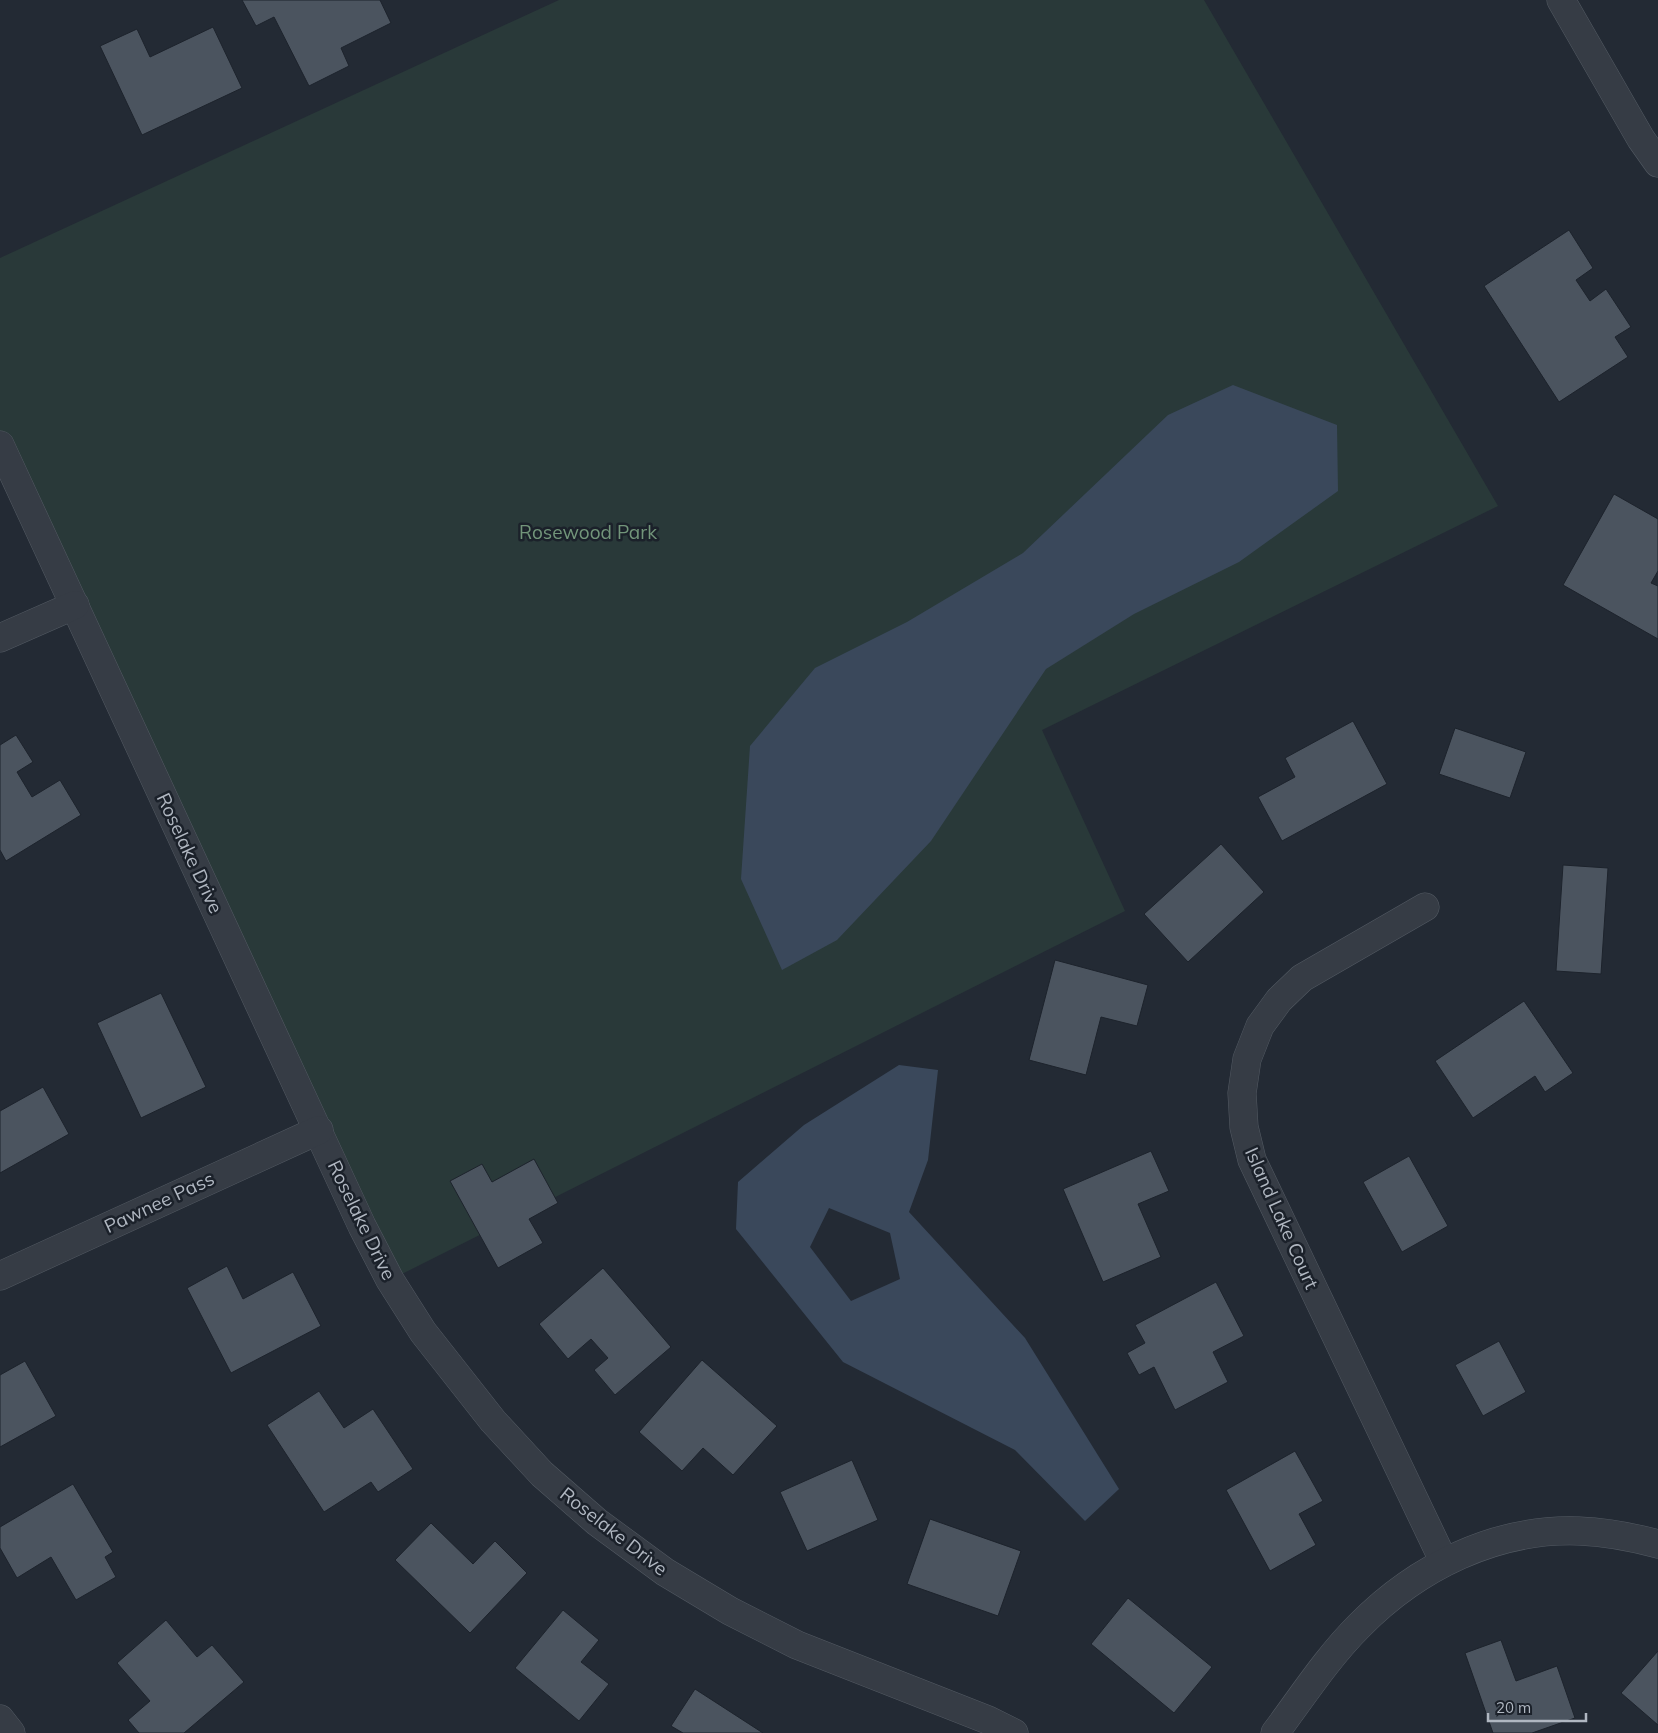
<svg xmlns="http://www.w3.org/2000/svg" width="1658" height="1733" viewBox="0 0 1658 1733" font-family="Mulish,sans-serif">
	<rect width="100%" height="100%" fill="#232a34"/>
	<path fill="#293939" d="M559 0H1204L1498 506 1042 730 1125 911 390 1280 0 445V258Z"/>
	<g fill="#3a485b" fill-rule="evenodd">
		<path d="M1233 385 1337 425 1338 491 1239 562 1134 614 1046 669 931 841 837 940 782 970 741 879 750 746 815 668 907 622 1023 553 1168 415Z"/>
		<path d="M899 1065 938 1070 928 1160 909 1212 1025 1338 1119 1489 1085 1521 1015 1450 843 1362 736 1229 738 1182 804 1125ZM829 1208 890 1233 900 1279 851 1301 810 1247Z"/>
	</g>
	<g fill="#4b545f" stroke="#1d232c">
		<path d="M242 0H380L391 23 341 48 349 66 309 86 274 17 256 26Z"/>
		<path d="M213 27 242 88 142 135 100 46 137 29 150 57Z"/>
		<path d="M1569 230 1593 268 1576 280 1590 301 1606 289 1631 327 1615 337 1628 357 1559 402 1484 286Z"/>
		<path d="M1614 494 1658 519V571L1651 583 1658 586V639L1563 585Z"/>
		<path d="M1353 721 1387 784 1282 841 1258 797 1295 777 1285 758Z"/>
		<path d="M1455 728 1526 752 1510 798 1439 774Z"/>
		<path d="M16 735 33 762 17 772 32 797 60 780 81 815 6 861 0 850V745Z"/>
		<path d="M1221 844 1264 892 1188 962 1144 914Z"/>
		<path d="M1563 865 1608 868 1601 974 1556 971Z"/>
		<path d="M1055 960 1148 985 1137 1026 1101 1017 1086 1075 1029 1060Z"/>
		<path d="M161 993 206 1087 141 1118 97 1023Z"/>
		<path d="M1524 1001 1573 1073 1545 1092 1535 1076 1473 1118 1435 1061Z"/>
		<path d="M43 1087 69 1134 0 1173V1111Z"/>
		<path d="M1151 1151 1169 1191 1138 1204 1161 1257 1103 1282 1063 1189Z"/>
		<path d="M1409 1156 1448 1226 1402 1252 1363 1182Z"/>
		<path d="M534 1159 558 1203 529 1219 543 1243 498 1268 450 1181 482 1164 492 1182Z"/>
		<path d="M227 1266 243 1299 293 1272 321 1326 231 1373 187 1288Z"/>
		<path d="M603 1268 671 1347 615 1395 594 1370 608 1358 591 1339 568 1359 539 1324Z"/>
		<path d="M1216 1282 1244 1336 1213 1352 1228 1382 1175 1410 1154 1367 1139 1375 1127 1353 1145 1343 1135 1325Z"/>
		<path d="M1499 1341 1526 1392 1483 1416 1455 1365Z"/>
		<path d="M702 1360 777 1426 733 1475 703 1448 682 1471 639 1432Z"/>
		<path d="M25 1361 56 1416 0 1447V1375Z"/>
		<path d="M319 1391 344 1428 373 1409 413 1469 378 1492 371 1482 324 1512 267 1425Z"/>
		<path d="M1295 1451 1323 1501 1299 1514 1316 1545 1270 1571 1226 1490Z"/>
		<path d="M852 1460 878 1520 807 1551 780 1492Z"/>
		<path d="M73 1484 113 1552 105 1557 116 1577 76 1600 51 1557 17 1578 0 1548V1527Z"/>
		<path d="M930 1519 1021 1551 998 1616 907 1584Z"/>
		<path d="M431 1523 473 1564 495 1541 527 1573 470 1633 395 1560Z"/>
		<path d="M1128 1598 1212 1667 1174 1713 1091 1644Z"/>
		<path d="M563 1610 599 1640 581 1662 609 1684 579 1721 515 1668Z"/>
		<path d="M166 1620 197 1657 212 1645 244 1682 184 1733H139L128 1720 150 1701 117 1663Z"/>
		<path d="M1501 1640 1516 1681 1557 1666 1575 1718 1532 1733H1493L1465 1653Z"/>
		<path d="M1658 1651V1725L1621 1693Z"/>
		<path d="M695 1689 763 1733H683L671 1726Z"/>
	</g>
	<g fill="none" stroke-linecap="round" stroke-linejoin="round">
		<defs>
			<g id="minor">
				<path d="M1561 0 1641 139 1658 163"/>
				<path d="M0 445 362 1226 390 1280 423 1332 493 1421 542 1474 597 1522 665 1572 730 1611 797 1645 988 1720 1014 1733"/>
				<path d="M0 638 75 605"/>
				<path d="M1425 907 1302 978 1279 1000 1260 1026 1247 1059 1242 1093 1244 1127 1252 1160 1444 1562"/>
				<path d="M0 1276 319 1130"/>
				<path d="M0 1719 11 1733"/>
				<path d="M1275 1733C1302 1697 1327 1658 1359 1626 1417 1567 1496 1528 1579 1531 1606 1532 1632 1537 1658 1544"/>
			</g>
		</defs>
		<use href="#minor" stroke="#535a63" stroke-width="29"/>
		<use href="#minor" stroke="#363c45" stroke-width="28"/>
	</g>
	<g text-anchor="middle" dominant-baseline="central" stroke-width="5" stroke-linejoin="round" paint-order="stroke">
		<g font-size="19" fill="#72957a" stroke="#1b212a">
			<text x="588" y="532">Rosewood Park</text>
		</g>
		<g font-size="19" fill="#b0b7c1" stroke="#1b212a">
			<text transform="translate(190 853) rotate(65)">Roselake Drive</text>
			<text transform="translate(159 1202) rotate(-25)">Pawnee Pass</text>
			<text transform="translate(1282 1218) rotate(66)">Island Lake Court</text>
			<text transform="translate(362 1220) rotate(64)">Roselake Drive</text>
			<text transform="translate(614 1531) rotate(38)">Roselake Drive</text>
		</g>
	</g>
	<path d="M1488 1713v8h98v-8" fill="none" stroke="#b0b7c1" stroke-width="2.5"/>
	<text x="1496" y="1713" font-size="15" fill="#b0b7c1" stroke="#1b212a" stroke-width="4" paint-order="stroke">20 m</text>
</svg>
